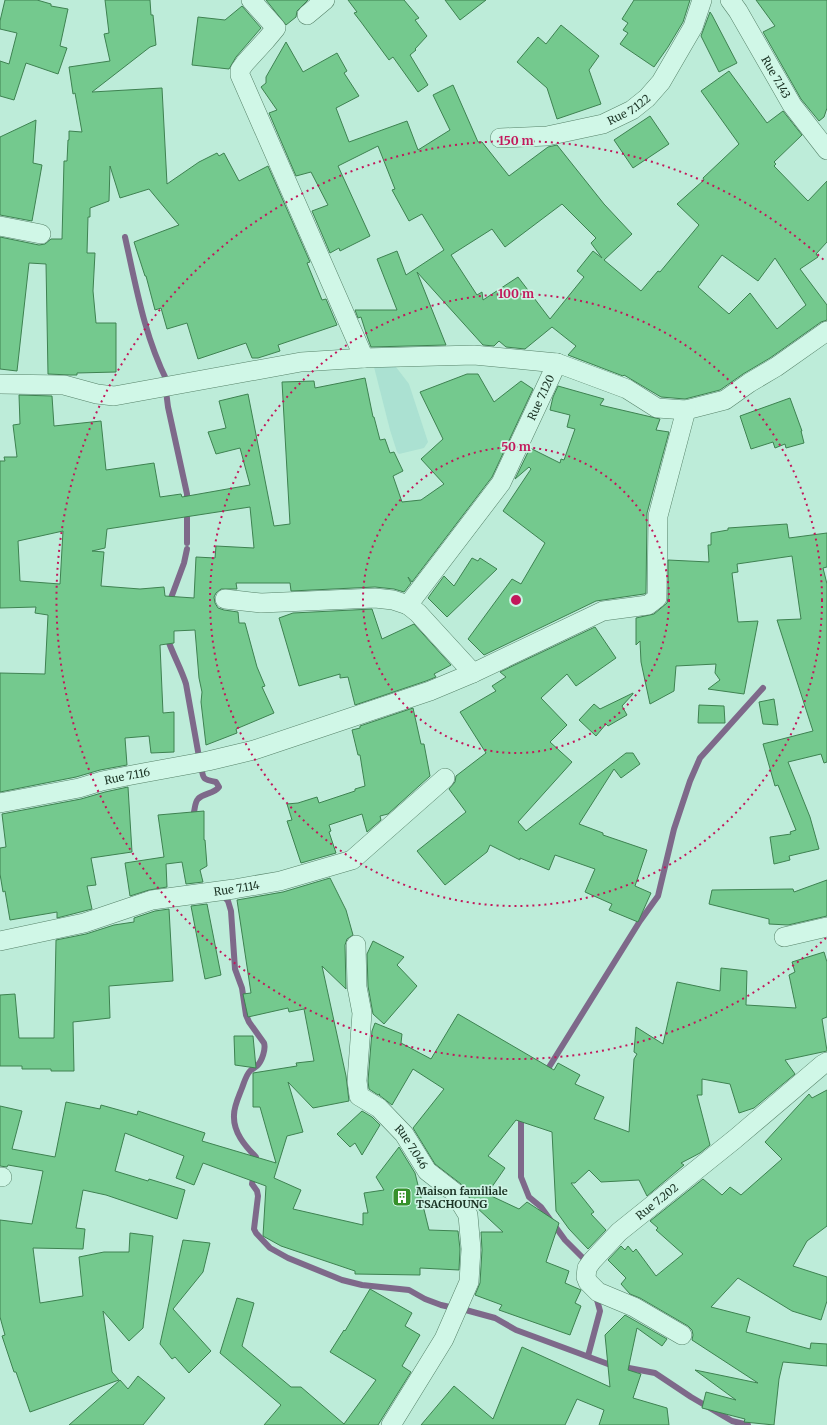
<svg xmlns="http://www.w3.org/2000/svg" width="827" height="1425" viewBox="0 0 827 1425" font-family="Merriweather,serif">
	<rect width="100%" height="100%" fill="#bdecd9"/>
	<path fill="#abe1d2" d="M381 365 396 367 409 384 428 442 424 448 399 454 397 452 390 430 374 367Z"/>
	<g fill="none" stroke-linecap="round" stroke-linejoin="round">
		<g stroke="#7e698a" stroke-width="6">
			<path d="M125 237C136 286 144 335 167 381L165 383 168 407 187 494V543"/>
			<path d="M170 604 171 598 184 563 187 549"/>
			<path d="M167 637C172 653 181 668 186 684L199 757"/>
			<path d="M194 812C195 808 195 802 198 799 203 793 214 794 219 787L216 782C202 779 203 779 201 765"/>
			<path d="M222 894 228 901 231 911 235 969 242 988 246 1015 249 1022 264 1043C266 1049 262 1061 257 1066 255 1068 252 1069 250 1071 246 1075 244 1083 242 1088 239 1096 234 1106 234 1115 233 1132 245 1146 256 1157V1164"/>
			<path d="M546 1072 640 921 658 896 674 829 690 781 700 758 763 688"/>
			<path d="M521 1115V1177L529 1197 541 1207 565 1240 587 1262"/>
			<path d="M254 1173 252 1184 257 1191 258 1196 254 1229 256 1233 270 1248 288 1258 342 1280 362 1285 409 1290 425 1299 441 1305 454 1308"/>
			<path d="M462 1309 495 1318 516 1330 608 1364 655 1373 691 1397 732 1421 748 1425"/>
			<path d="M588 1356 600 1311 596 1296"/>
		</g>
	</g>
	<g fill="#74c98e" stroke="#3e8251" fill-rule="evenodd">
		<path d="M5 0H37L51 4V6L68 9 60 46 67 48 58 74 26 63 14 100 0 96V61L9 64 17 33 0 29V21Z"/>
		<path d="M105 0H150L151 15H153L156 45 150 47 92 92 162 88 167 184 199 162 217 153 219 156 224 153 239 181 268 166 310 262 307 263 322 300 326 299 337 325 278 345 280 351 258 358H252L246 343 198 359 187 323 167 329 161 308 155 310 146 276H145L134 242 179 225 149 189 120 198 110 166 109 201 90 208V217H88L87 253H95L93 291 96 323H116V372L77 373V375H70L48 374 46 264 29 263 17 371 0 369V237L39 245 45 244 51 239H62L64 161H67L68 140H69V131L82 132 75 93 73 94 69 67 110 61 104 34 109 33Z"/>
		<path d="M266 0H308L297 11 296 17 286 25Z"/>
		<path d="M348 0H404L419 18 415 20 427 36 415 49 416 50 410 55 428 85 418 92 393 57 389 60 361 22 354 13 357 12Z"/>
		<path d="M445 0H486L460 20Z"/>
		<path d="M634 0H690L683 22 668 47 654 67 620 44 628 33 623 30 628 23 622 19Z"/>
		<path d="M756 0H827V108L824 117 819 121 801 99 763 32 775 26Z"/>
		<path d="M242 6 261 28 236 57 229 69 192 65 198 17 225 20Z"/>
		<path d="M710 12 712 15 737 63 719 72 701 36Z"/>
		<path d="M561 25 599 56 589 70 601 104 557 119 547 88 517 62 538 37 546 44Z"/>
		<path d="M286 42 303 72 337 53 347 71 344 73 359 96 336 108 349 142 407 121 418 150 450 130 433 95 453 85 478 142H482L509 176 548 147 557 145 604 204 632 234 604 260 641 291 658 271 660 272 699 225 677 204 704 180 703 178 739 144 701 91 729 71 767 123 783 111 802 135 774 162 776 164 774 166 808 201 827 181V242L816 254 818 257 800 269 827 305V320L821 322 770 358 743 374 720 390 685 399 661 397 624 375 623 376 568 355 576 346 552 327 525 349 506 347 499 341 494 346 483 345 417 272 446 345 371 347 367 336 361 317 358 318 355 310H397L377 259 397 251 406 275 444 250 422 214 409 221 392 190 395 189 378 146 338 166 370 236 340 251 339 248 330 253 312 211 328 205 311 172 296 176 269 113 277 110 261 87 266 83V77ZM562 204 596 238 591 243 602 258 593 251 577 271 584 277 550 319 518 277 483 300 482 292 477 295 451 255 492 229 505 247ZM722 255 758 281 775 258 806 305 777 329 750 293 729 314 698 287Z"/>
		<path d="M650 116 669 144 633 168 614 140Z"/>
		<path d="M36 120 33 163 42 165 32 221 0 215V137Z"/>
		<path d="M467 374H478L494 402 521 381 533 389 492 477 412 582 408 577 411 583 404 592 394 589 375 587 291 591 290 583H236L237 589H221L216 593 214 597 215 603 218 608 224 610 238 612 239 623H245L257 667 265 686 262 687 274 713 236 729 237 733 206 745 201 702 202 692 199 678 195 630 174 631V643L160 645 163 713 174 712V752L151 753 149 736 125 738 127 765 100 770 76 777 0 792V673L45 674 48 615 35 613 36 607 0 608V461H5L4 457H17L13 425 20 424 19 395 52 396 54 426 101 421 106 470 154 463 160 497 181 494 182 497 250 485 240 448 216 454 208 432 226 428 219 401 248 394 274 526 290 524 282 382 314 381 315 388 365 378 373 417H374L380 440 385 439 390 453 394 452 403 471 393 476 402 502 421 500 444 484 421 459 443 439 420 392ZM250 507 254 548 216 546 215 558 196 557 194 598 165 596 164 587 140 589 101 586 104 552 92 551 105 548 107 529ZM63 531 60 584 20 581 18 541Z"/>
		<path d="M558 386 604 399 600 405 660 419 656 430 669 432 647 513 646 593 644 594 596 601 484 655 468 639 512 579 521 584 545 543 503 511 531 469 529 467 515 479 530 448 560 463 561 459 564 460 575 429 567 427 570 415 550 410 553 397Z"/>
		<path d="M790 398 802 431H801L804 443 786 448 785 444 775 448 773 442 751 449 740 416Z"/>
		<path d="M787 524 789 538 827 533V567L823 568 827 584V762L824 763 821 754 788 762 810 817 819 849 789 856 790 860 774 864 770 837 791 834 790 832 796 830 778 785 775 786 763 744 813 731 777 620 801 619 792 556 737 564 738 572 732 573 738 622 758 621 744 694 708 689 720 680 715 673 716 664 676 666 674 691 650 704 641 662 640 641 636 645V618L654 614 667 603 668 598V560L709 562 708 545H711V533L728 530V528Z"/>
		<path d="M472 558 478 561 480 558 497 569 447 617 428 598 444 576 454 586Z"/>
		<path d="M372 609 382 639 414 624 451 665 434 674 436 677 426 681 355 705 348 677 340 678V674L299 686 279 618 293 613Z"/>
		<path d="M595 627 616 658 576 686 567 674 541 698 567 725 550 742 572 762 518 822 526 831 626 753H633L640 764 621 778 614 769 579 824 603 833V835L647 850 635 886 651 893 638 922 609 910 612 904 585 892 595 869 555 855 549 870 520 858V860L490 845 487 852 445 885 417 851 466 812 449 789 455 782 456 776 486 753 460 712 496 691 492 686 506 677 500 672Z"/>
		<path d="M633 693V694L622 706 627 715 608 726 606 724 596 736 579 720 594 704 600 709Z"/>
		<path d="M774 699 778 725 763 724 759 702Z"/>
		<path d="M699 705 724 706 725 723H698Z"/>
		<path d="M413 708 421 744H424L430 776 388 814 380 816 381 820 367 832 362 814 329 825 331 831 329 832 336 853 301 863 287 821 292 820 287 804 298 803 317 797 319 803 355 791V789L365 786 360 755H358L352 730 360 728V726Z"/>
		<path d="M128 787 132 852 91 858 96 885 87 886 92 909 57 918V912L10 920 5 891 3 892 0 874V848L6 847 2 814 81 799 105 792Z"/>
		<path d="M204 811V840H205L207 866 200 870 203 882 186 884 182 862 166 864 167 887 149 890 130 896 125 863 164 857 158 815Z"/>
		<path d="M330 878 346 910 353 935 347 939 345 945 346 989 322 966 346 1076 349 1101 313 1108 288 1082 303 1132 287 1136 274 1178 301 1190 293 1209 363 1225V1213H368L364 1193 384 1190 376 1177 399 1147 415 1173 429 1230 458 1231 460 1249 459 1270 420 1268V1275L355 1274V1271L281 1246 263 1236 266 1186 203 1163 194 1185 176 1178 184 1156 125 1133 115 1171 148 1181 149 1179 185 1190 177 1219 106 1195 83 1190 76 1228 85 1229 83 1249 33 1248 40 1303 83 1296 79 1257 104 1252H129L130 1233 153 1236 143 1328 129 1341 103 1311 112 1372 119 1380 30 1412 16 1372H14L2 1336 5 1335 0 1317V1220L32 1224 43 1171 8 1165 7 1167 0 1166V1106L22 1111 12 1149 55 1157 66 1102 100 1109 101 1105 137 1115 138 1111 205 1133 202 1141 276 1163 260 1107H253V1073L297 1066 296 1063 314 1061 304 1009 289 1012 288 1008 248 1017 243 994 251 993 237 900 283 892Z"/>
		<path d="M827 880V916L788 925 769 924V919L709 904 712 890 793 889 794 892Z"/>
		<path d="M207 904 221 975 205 979 191 906Z"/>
		<path d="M169 909 173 981 109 986 110 1018 73 1022 74 1071H51V1069H22V1066H0V995L15 994 19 1038H54L56 940 86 934 114 925 134 922V918L155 911Z"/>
		<path d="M373 941 404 957 397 965 417 986 384 1024 373 1014 368 986 367 954Z"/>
		<path d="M824 952 827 962V1017L822 1019 827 1051 785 1060 795 1074 754 1108 739 1113 730 1084 702 1079V1095H697L710 1145 700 1153 681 1163 684 1165 647 1196 639 1180 601 1182 589 1170 575 1183H571L594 1212 591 1214 606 1230 588 1249 569 1229 556 1211 552 1132 516 1120 488 1156 505 1168 487 1194 519 1209 527 1202 559 1223 546 1262 569 1271 565 1283 581 1290 575 1303 581 1306 570 1335 499 1310 502 1305 475 1295 480 1283 482 1250 481 1232H503L475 1206 461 1184 435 1164 413 1128 444 1089 413 1069 392 1105 379 1095 380 1094 378 1095 369 1089 368 1081 372 1031 375 1023 402 1034 401 1043 431 1059 458 1014 554 1070 558 1063 580 1075 575 1084 604 1097 594 1119 629 1132 634 1059 637 1054 634 1052 636 1027 663 1044 677 982 720 991 721 968 747 971 746 1005 796 1008 789 975 795 972 792 962Z"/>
		<path d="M234 1036H253L256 1068 235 1065Z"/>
		<path d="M827 1090V1226L807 1241 793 1266 827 1277V1301L821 1320 792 1311 738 1278 711 1307 750 1317 746 1332 810 1349 811 1343 827 1344V1366L783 1362 779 1379 774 1425 744 1422 745 1419 702 1408 706 1392 736 1400 695 1370 758 1383 692 1340 693 1335 692 1330 688 1326 640 1298 630 1294 621 1284 626 1278 608 1260 621 1246 625 1250 628 1246 633 1252 636 1249 656 1276 683 1254 656 1230 658 1228 650 1221 703 1179 722 1195 730 1187 741 1195 782 1159 765 1142 809 1094 812 1098Z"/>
		<path d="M362 1111 372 1117 380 1125 362 1155 355 1143 350 1147 337 1134Z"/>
		<path d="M183 1240 210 1243 203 1272 173 1309 211 1351 189 1373 175 1357 172 1359 160 1344Z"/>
		<path d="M370 1289 412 1313 405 1326 420 1335 402 1366 411 1372 378 1425H264L281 1405 220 1353 237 1298 254 1303 242 1346 291 1387H301L344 1424 376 1380 330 1352 344 1330 345 1331Z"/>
		<path d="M625 1315 667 1339 662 1346 637 1328 628 1370 641 1374 633 1398 667 1408 669 1425H599L604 1410 577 1399 565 1425H421L454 1386 493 1419 522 1347 610 1387 605 1335Z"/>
		<path d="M138 1376 165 1398 143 1425H69L120 1380 128 1389Z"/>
	</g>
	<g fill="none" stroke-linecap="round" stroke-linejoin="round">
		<defs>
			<g id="minor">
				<path d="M251 0 276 28 266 40 245 63 240 70V75L364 358"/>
				<path id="s1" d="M730 0 738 11 792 105 827 150"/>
				<path d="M307 15 325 0"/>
				<path id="s2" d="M500 138 547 136 603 124 632 110 647 98 661 82 693 27 702 0"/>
				<path d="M0 226 41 234"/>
				<path d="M0 384 64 385 97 394 114 396 301 362 364 358 474 355 557 363"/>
				<path d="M225 599 261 603 375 598 393 600 408 605"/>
				<path id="s3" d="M473 673 418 613 408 605 501 483 557 363 627 389 657 408 686 410 725 400 749 383 776 367 827 331"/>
				<path id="s4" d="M0 803 79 788 102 781 132 775 208 761 254 750 430 691 473 673 603 611 648 605 657 598 658 516 686 410"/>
				<path d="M784 937 827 927"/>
				<path id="s5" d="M0 941 84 923 152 900 234 889 280 881 352 860 445 778"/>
				<path id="s6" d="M356 945 357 987 362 1013 357 1081 359 1096 379 1108 404 1134 427 1171 454 1192 468 1215 471 1249 469 1282 444 1339 391 1425"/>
				<path d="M0 1177H2"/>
				<path id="s7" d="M682 1335 634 1307 598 1292 588 1282 586 1277 587 1268 592 1261 619 1232 735 1139 822 1065 827 1062"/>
			</g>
		</defs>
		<use href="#minor" stroke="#57836a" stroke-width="20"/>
		<use href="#minor" stroke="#d0f7e7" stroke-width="19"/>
	</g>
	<g fill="none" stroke="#c2185b" stroke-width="2" stroke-dasharray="2 4">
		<circle cx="516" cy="600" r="153"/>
		<circle cx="516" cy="600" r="306"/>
		<path d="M826 938A459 459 0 1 1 826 262"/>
	</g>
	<defs>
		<symbol id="building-square" viewBox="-11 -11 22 22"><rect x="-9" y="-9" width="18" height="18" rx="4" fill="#359029" stroke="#cdf4e4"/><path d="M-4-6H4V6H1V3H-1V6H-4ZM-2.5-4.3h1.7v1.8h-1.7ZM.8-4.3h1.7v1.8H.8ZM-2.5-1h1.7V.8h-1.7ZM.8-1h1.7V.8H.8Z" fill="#fff"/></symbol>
	</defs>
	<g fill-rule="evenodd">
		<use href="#building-square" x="391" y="1186" width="22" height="22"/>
	</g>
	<g text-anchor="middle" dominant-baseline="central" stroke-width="3.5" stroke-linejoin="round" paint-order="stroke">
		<g font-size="11" fill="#1b3324" stroke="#cdf4e4">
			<text stroke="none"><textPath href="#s1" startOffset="90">Rue 7.143</textPath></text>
			<text stroke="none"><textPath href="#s2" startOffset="134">Rue 7.122</textPath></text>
			<text stroke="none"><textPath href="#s3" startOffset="342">Rue 7.120</textPath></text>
			<text stroke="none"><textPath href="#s4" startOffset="130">Rue 7.116</textPath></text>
			<text stroke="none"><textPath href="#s5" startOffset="243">Rue 7.114</textPath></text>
			<text stroke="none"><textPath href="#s6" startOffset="226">Rue 7.046</textPath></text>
			<text stroke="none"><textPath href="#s7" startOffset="220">Rue 7.202</textPath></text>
		</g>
		<g font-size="11" font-weight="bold" fill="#1b3324" stroke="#cdf4e4" text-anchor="start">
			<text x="416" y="1191">Maison familiale<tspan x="416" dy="13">TSACHOUNG</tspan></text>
		</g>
	</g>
	<circle cx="516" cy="600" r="6" fill="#c2185b" stroke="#cdf4e4" stroke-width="2"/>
	<g font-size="12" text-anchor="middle" font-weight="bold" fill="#c2185b" stroke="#cdf4e4" stroke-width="3.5" stroke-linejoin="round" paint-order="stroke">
		<text x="516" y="145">150 m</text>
		<text x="516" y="298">100 m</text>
		<text x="516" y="451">50 m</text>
	</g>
</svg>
